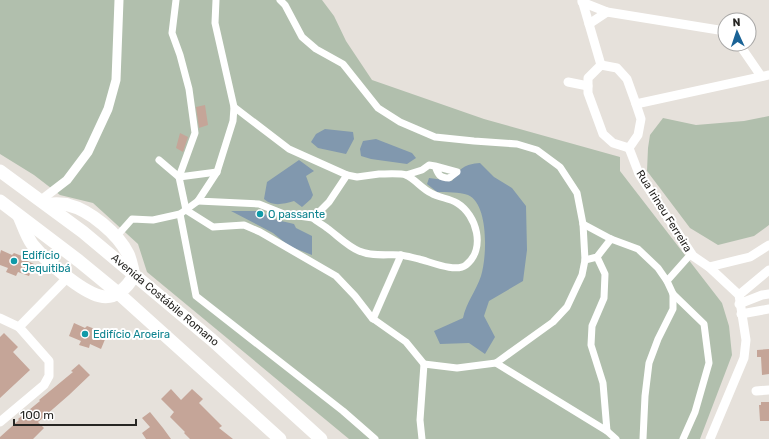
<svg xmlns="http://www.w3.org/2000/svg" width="769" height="439" viewBox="0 0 769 439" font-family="Rubik,sans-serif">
	<rect width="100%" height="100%" fill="#e6e1db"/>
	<g fill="#b1bfad">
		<path d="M0 0H322L334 16 346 41 372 80 484 119 620 157V171L722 303 729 326 732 355 700 439H349L147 272 138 244 93 203 60 195 34 175 0 154Z"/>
		<path d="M769 116V225L754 236 718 245 690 228 647 171 648 148 650 135 663 118 696 125 744 121Z"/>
	</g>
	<g fill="#8198ae">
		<path d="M325 129 353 132 354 139 346 154 318 148 311 142 316 134Z"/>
		<path d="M376 139 412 153 416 158 407 164 371 159 361 156 360 149 363 141Z"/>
		<path d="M299 160 314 171 306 176 313 195 311 199 302 207 294 201C283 204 273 207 264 199L267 182Z"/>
		<path d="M480 163 494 177 512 188 526 206 527 250 523 281 489 301 484 316 495 337 485 354 469 343 440 344 434 331 463 318C466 303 476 291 481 276 487 257 489 204 468 195 459 192 447 192 437 192L427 184 429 178 452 181C460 168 465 164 480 163Z"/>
		<path d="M231 211H260L273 219 294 224 296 228 312 236V255L289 246 273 233Z"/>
	</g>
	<g fill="#c5a598">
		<path d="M205 105 208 125 199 128 196 107Z"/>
		<path d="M180 133 188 137 183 152 176 148Z"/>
		<path d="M1 250 12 255 14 253 22 256 23 259 34 264 29 276 18 272 16 276 6 272 8 268 0 265V254Z"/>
		<path d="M74 323 85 328 87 326 95 329V332L106 337 101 349 90 344 89 348 79 345 81 341 69 336Z"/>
		<path d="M4 333 18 347 13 352 30 370 0 398V337Z"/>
		<path d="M769 349V374L762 375 761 357H757V350Z"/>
		<path d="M79 364 90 375 69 395 38 422 44 428 33 439H0V437L19 420 18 419 40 401 39 400 73 372 71 371Z"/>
		<path d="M171 389 181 400 192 389 203 399 199 403 222 426 219 428 233 439H190L184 433 185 432 170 417 174 412 161 399Z"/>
		<path d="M761 402H769V421H760L759 405H761Z"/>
		<path d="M150 412 163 428 171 439H146L142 433 150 427 142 418Z"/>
	</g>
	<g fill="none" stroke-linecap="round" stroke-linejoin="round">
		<g stroke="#fff" stroke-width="7">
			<path d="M176 0 172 33 180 55 189 89 195 133 179 177 186 210 213 227 244 225 260 232 336 276 355 296 372 318 406 342 424 364 457 368 496 363 553 322 567 307 582 275 585 260 583 224 577 193 560 167 537 150 517 144 474 141 435 137 400 122 378 108 343 64 316 49 302 37 285 5 280 0"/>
			<path d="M216 0 215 23 234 107"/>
			<path d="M159 160 179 177 217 172"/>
			<path d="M379 174C386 174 401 173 406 175 415 179 422 189 431 193 439 198 449 198 457 203 477 215 486 249 466 265 456 273 431 262 419 259 414 258 407 256 401 255 387 254 373 257 359 251 347 246 338 236 327 228 322 224 317 222 313 218L329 202 347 175 357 177Z"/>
			<path d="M406 175 422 170 429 165 435 166 457 172 449 178C439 178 438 174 435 166"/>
			<path d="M180 214 196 296 343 411 375 439"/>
			<path d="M313 218 284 214 259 204 198 201 217 172 233 121 234 107 289 149 347 175"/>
			<path d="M583 224 611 239 638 249 658 268 667 281 691 254"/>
			<path d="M116 237 132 219 153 220 180 214 198 201"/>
			<path d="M597 257 605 274 604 298 592 326 591 345 603 383 607 431 616 439"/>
			<path d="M585 260 597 257 611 239"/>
			<path d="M667 281 673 294 704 324 709 363 695 412 683 439"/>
			<path d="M373 319 401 255"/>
			<path d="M496 363 607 431"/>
			<path d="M422 439 420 420 424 364"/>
			<path d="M643 439 645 396 649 363 658 339 673 309V294"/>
		</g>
		<g stroke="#fff" stroke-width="9">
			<path d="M582 0 601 65"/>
			<path d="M582 2 607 12 725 31"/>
			<path d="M589 24 607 12"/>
			<path d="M739 44 761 76"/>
			<path d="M601 65 588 78V93L603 134 613 143 629 148"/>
			<path d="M601 65 617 68 627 79 636 104 641 119 638 135 629 148"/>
			<path d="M568 82 588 86"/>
			<path d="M636 104 769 75"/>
			<path d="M629 148 639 174 693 256 709 267 739 295 746 340 744 358 710 439"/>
			<path d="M41 200 67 180 88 152 108 109 116 80 119 0"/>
			<path d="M709 267 750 257 769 245"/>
			<path d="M739 295 769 270"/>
			<path d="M739 304 762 295 769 294"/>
			<path d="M741 314 769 309"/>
			<path d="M0 318 19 327 49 361V376L44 385 0 422"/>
			<path d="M19 327 68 277"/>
			<path d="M756 391 769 390"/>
		</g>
		<g stroke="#fff" stroke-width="13">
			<path d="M0 171 83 232 212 340 321 439"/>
			<path d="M0 201 79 261 118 293 280 439"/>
			<path d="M19 216C23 225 26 235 32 244 45 260 80 291 100 296 115 300 128 287 134 275 132 268 131 260 128 254 118 234 90 210 68 205 62 203 54 204 47 204"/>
		</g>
	</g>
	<g fill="#0f9aa8" stroke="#fff" stroke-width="1.5">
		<circle cx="260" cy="214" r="4"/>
		<circle cx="14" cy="261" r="4"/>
		<circle cx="85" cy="334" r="4"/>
	</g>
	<g text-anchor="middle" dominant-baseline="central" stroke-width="4" stroke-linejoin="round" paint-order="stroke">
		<g font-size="11" fill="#272623" stroke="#fff">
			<text transform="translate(664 211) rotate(58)">Rua Irineu Ferreira</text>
			<text transform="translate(165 300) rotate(40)">Avenida Costábile Romano</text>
		</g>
		<g font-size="11" fill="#0d838f" stroke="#fff" text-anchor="start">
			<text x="268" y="214">O passante</text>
			<text x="22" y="255">Edifício<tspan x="22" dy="13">Jequitibá</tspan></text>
			<text x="93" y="334">Edifício Aroeira</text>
		</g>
	</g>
	<g transform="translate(737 32) rotate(357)"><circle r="19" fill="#ffffff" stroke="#a9a8a7"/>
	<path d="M0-3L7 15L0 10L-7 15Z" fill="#1a6396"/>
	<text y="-6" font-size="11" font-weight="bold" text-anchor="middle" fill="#272623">N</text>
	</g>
	<path d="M14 419v6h122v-6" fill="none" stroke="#272623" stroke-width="2"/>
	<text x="20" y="419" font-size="12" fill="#272623" stroke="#ffffff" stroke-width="3" paint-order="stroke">100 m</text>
</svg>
